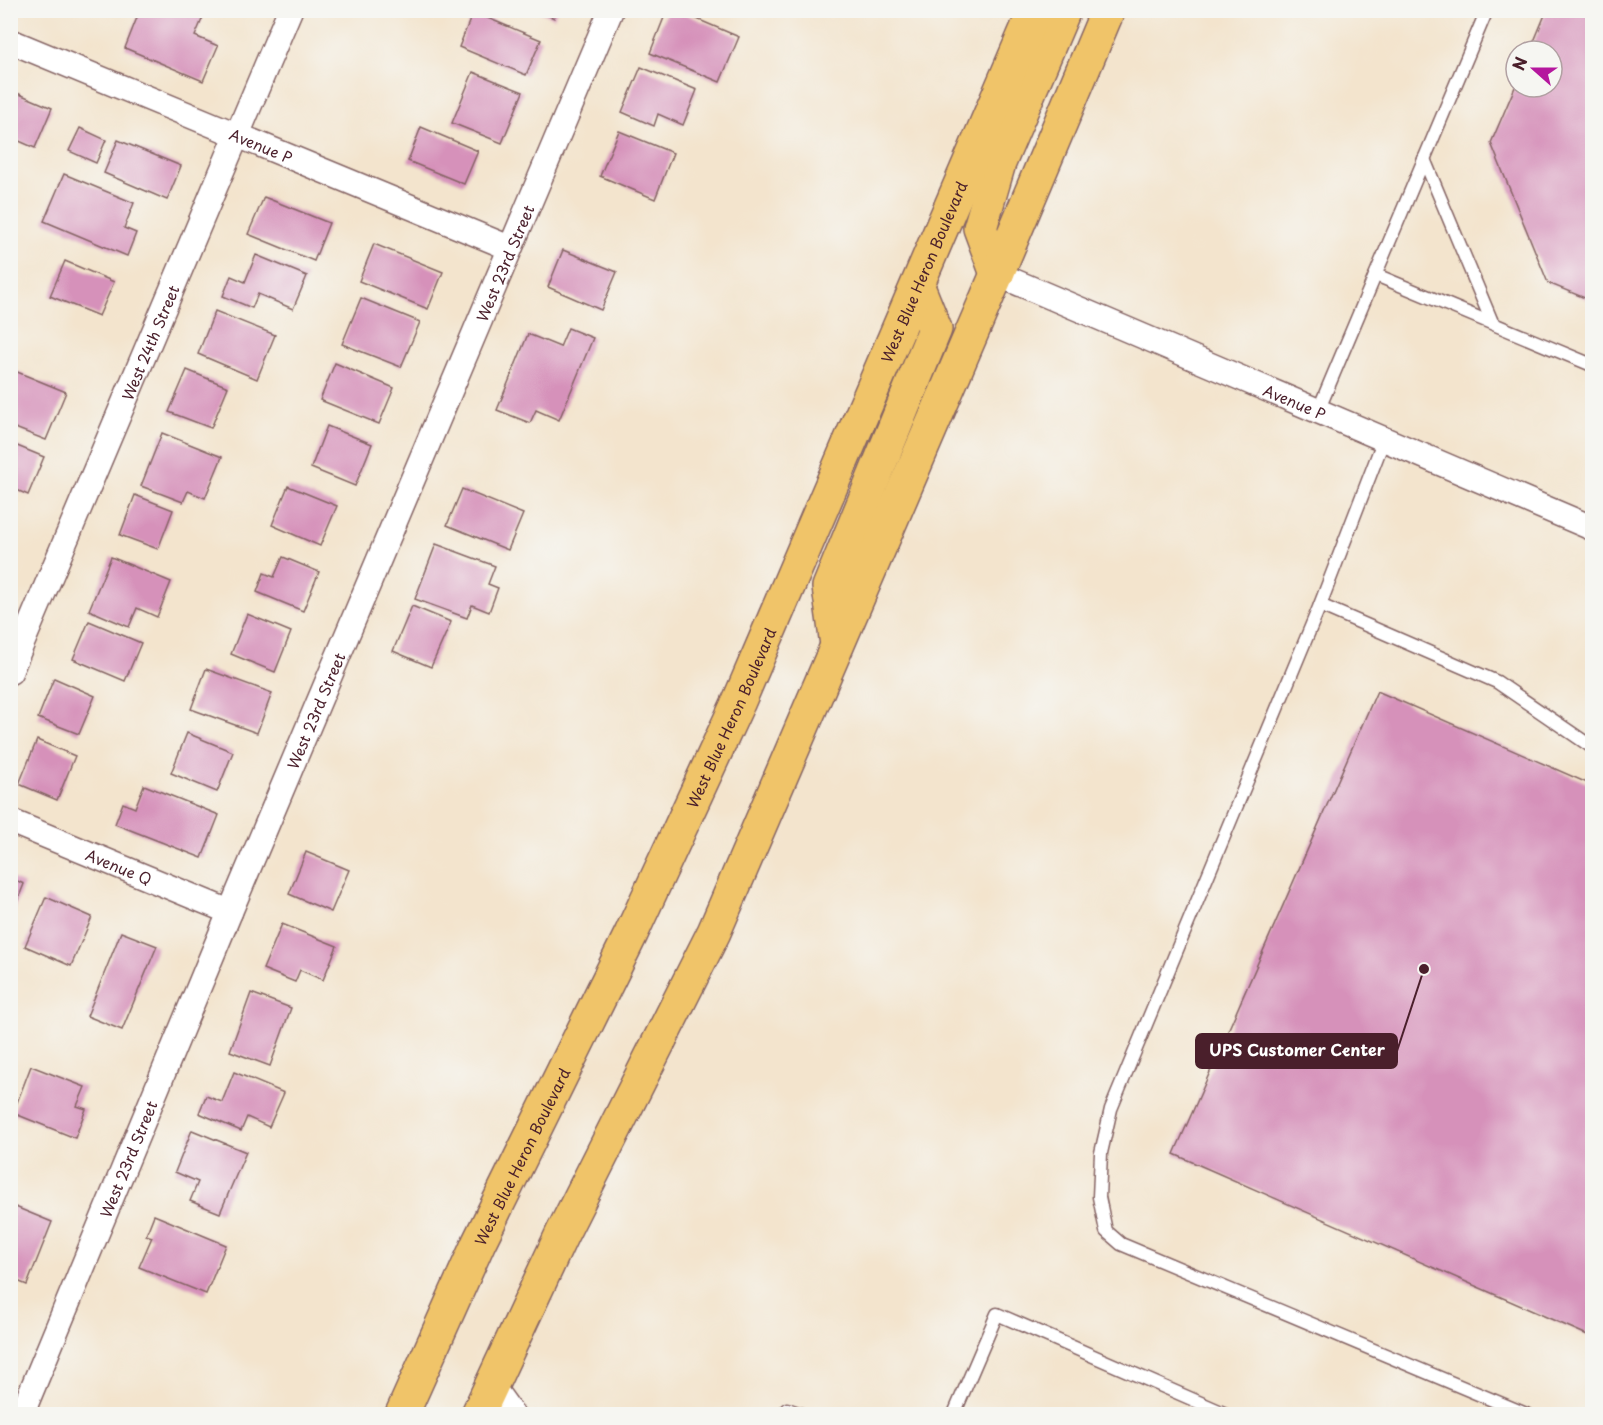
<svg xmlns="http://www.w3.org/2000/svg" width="1603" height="1425" viewBox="0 0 1603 1425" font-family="'Playpen Sans',sans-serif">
	<rect width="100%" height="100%" fill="#f6f6f2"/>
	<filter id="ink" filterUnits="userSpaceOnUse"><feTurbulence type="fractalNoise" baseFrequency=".0167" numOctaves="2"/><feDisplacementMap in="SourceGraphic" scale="12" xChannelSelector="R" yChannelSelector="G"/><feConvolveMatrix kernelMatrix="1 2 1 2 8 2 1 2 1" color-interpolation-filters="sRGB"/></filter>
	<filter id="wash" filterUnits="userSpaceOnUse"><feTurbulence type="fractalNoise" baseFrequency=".008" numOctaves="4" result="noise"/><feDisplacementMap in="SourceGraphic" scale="24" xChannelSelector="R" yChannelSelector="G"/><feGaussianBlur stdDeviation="1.35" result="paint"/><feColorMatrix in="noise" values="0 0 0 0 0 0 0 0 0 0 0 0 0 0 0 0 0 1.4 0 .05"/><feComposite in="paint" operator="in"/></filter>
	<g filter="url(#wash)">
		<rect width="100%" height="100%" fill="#f3e4cd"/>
		<g id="blocks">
			<g fill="#d691ba">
				<path d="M140 10H206L195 36 218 46 203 81 125 48Z"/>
				<path d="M536 10H557L554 18Z"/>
				<path d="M667 10H676L739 37 720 82 650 53Z"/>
				<path d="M1547 10H1592V301L1548 283 1491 143 1515 87H1552V51H1530Z"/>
				<path d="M473 12 541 40 526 75 459 47Z"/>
				<path d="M641 67 697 90 683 125 658 114 654 126 622 112Z"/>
				<path d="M473 72 523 92 502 143 452 123Z"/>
				<path d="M10 90 52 108 35 148 10 137Z"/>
				<path d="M421 127 478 151 464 184 408 161Z"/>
				<path d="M80 128 106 140 96 163 69 151Z"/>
				<path d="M619 131 673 153 655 199 600 176Z"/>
				<path d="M118 140 181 166 167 200 104 173Z"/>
				<path d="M64 174 134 203 124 228 136 233 127 256 44 221Z"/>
				<path d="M264 197 329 223 314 261 248 234Z"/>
				<path d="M374 244 443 272 428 309 359 281Z"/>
				<path d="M563 250 617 272 601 310 548 287Z"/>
				<path d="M256 255 307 276 293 309 258 294 252 308 223 296 231 276 245 282Z"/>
				<path d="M65 261 114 282 99 316 50 296Z"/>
				<path d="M361 298 420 322 401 367 342 344Z"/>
				<path d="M215 311 275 335 257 379 198 354Z"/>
				<path d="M568 328 593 338 559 420 536 410 530 423 497 410 528 334 560 347Z"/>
				<path d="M335 363 394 388 379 424 320 400Z"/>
				<path d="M10 369 66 392 46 440 10 426Z"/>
				<path d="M187 370 228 387 211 428 169 412Z"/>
				<path d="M327 426 372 444 355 486 311 468Z"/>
				<path d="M162 433 222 457 205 498 188 491 183 502 141 486Z"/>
				<path d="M10 443 44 457 28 495 10 487Z"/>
				<path d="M288 486 337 506 320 546 272 525Z"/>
				<path d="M462 489 523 514 508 550 447 525Z"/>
				<path d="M135 495 173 510 158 549 120 535Z"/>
				<path d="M436 544 495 566 488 584 498 588 489 612 472 605 467 618 415 599Z"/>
				<path d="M111 557 171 582 157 617 137 608 129 627 89 610Z"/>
				<path d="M283 557 319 572 303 611 257 592 264 573 274 577Z"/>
				<path d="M412 606 451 622 431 667 393 651Z"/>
				<path d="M247 614 291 632 275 672 231 654Z"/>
				<path d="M89 621 141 643 125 681 73 659Z"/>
				<path d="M206 669 272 693 257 733 191 709Z"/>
				<path d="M54 678 95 696 79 734 38 718Z"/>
				<path d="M1377 691 1592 785V1337L1174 1154Z"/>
				<path d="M187 733 233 752 217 792 171 773Z"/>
				<path d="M37 740 75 756 57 800 19 784Z"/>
				<path d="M144 785 219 815 202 858 115 824 123 803 135 808Z"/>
				<path d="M306 852 349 870 331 912 289 894Z"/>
				<path d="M10 878 24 884 11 917H10Z"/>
				<path d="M46 897 92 917 71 966 25 946Z"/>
				<path d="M282 924 337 946 323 980 300 970 295 982 263 969Z"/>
				<path d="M121 932 157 946 122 1030 87 1016Z"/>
				<path d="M251 993 291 1008 270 1066 230 1051Z"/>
				<path d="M31 1066 85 1087 77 1106 86 1109 75 1138 13 1113Z"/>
				<path d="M234 1072 284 1093 269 1127 247 1117 241 1131 199 1113 206 1096 222 1102Z"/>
				<path d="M192 1130 246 1152 220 1213 190 1201 198 1182 175 1172Z"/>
				<path d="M13 1206 52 1222 27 1285 10 1278V1211Z"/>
				<path d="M154 1215 226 1245 206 1294 139 1267 152 1237 146 1235Z"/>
			</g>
		</g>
	</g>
	<g filter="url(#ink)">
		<use href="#blocks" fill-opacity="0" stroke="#856464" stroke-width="1.5"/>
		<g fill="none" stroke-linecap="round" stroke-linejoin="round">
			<defs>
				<g id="lane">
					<path d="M1424 159 1492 322"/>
					<path d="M1376 275 1592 365"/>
					<path d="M1318 411 1487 10"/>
					<path d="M1384 439 1320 605 1111 1109 1101 1153 1099 1197 1106 1231 1121 1244 1526 1414"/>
					<path d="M1320 605 1497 682 1592 747"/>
					<path d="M787 1409 801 1414"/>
					<path d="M954 1414 997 1314 1226 1414"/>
				</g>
				<g id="street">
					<path id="s1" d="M10 41 510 248"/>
					<path id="s2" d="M997 274 1592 528"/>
					<path id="s3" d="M10 672 290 10"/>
					<path id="s4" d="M10 821 230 912"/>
					<path d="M491 1385 512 1414"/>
					<path id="s5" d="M23 1411 230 912 611 10"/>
				</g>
				<g id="primary">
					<path d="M997 274 980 228 999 163 1064 10"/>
					<path d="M837 645 829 587 935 329 918 287"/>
					<path id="s6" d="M402 1414 479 1242 631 934 739 701 1035 10"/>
					<path d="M478 1414 562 1234 714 932 997 274 1108 10"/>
				</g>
			</defs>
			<use href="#lane" stroke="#856464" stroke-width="15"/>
			<use href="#street" stroke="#856464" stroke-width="27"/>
			<use href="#primary" stroke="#856464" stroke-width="36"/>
			<use href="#lane" stroke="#fff" stroke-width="12"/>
			<use href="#street" stroke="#fff" stroke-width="24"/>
			<use href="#primary" stroke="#f0c469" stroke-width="33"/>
		</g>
	</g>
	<g text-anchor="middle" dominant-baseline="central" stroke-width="5" stroke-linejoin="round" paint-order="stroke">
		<g font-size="15" fill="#4a1f2b" stroke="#f6f6f2">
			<text stroke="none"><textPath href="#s1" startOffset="272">Avenue P</textPath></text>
			<text stroke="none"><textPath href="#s5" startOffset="1245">West 23rd Street</textPath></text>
			<text stroke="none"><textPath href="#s6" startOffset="1256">West Blue Heron Boulevard</textPath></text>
			<text stroke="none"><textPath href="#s3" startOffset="358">West 24th Street</textPath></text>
			<text stroke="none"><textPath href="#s2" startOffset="324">Avenue P</textPath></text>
			<text stroke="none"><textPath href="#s5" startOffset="759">West 23rd Street</textPath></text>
			<text stroke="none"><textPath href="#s6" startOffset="770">West Blue Heron Boulevard</textPath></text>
			<text stroke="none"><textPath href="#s4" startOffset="118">Avenue Q</textPath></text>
			<text stroke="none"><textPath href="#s6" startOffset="284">West Blue Heron Boulevard</textPath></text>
			<text stroke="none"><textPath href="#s5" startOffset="273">West 23rd Street</textPath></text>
		</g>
	</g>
	<path fill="none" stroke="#4a1f2b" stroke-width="2" d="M1424 969L1397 1051"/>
	<circle fill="#4a1f2b" stroke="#f6f6f2" stroke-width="2" cx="1424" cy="969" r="6"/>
	<rect fill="#4a1f2b" stroke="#4a1f2b" stroke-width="2" x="1196" y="1034" width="201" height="34" rx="6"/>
	<g font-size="16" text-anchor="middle" font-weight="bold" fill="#fff">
		<text x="1297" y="1056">UPS Customer Center</text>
	</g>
	<rect width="1603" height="1425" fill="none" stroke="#f6f6f2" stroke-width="36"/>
	<g transform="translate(1534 69) rotate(291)"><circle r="28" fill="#f6f6f2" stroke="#b1a0a2" stroke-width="1.5"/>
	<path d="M0-4.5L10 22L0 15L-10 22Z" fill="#b5179e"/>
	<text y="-9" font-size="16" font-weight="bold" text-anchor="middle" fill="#4a1f2b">N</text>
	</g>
</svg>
